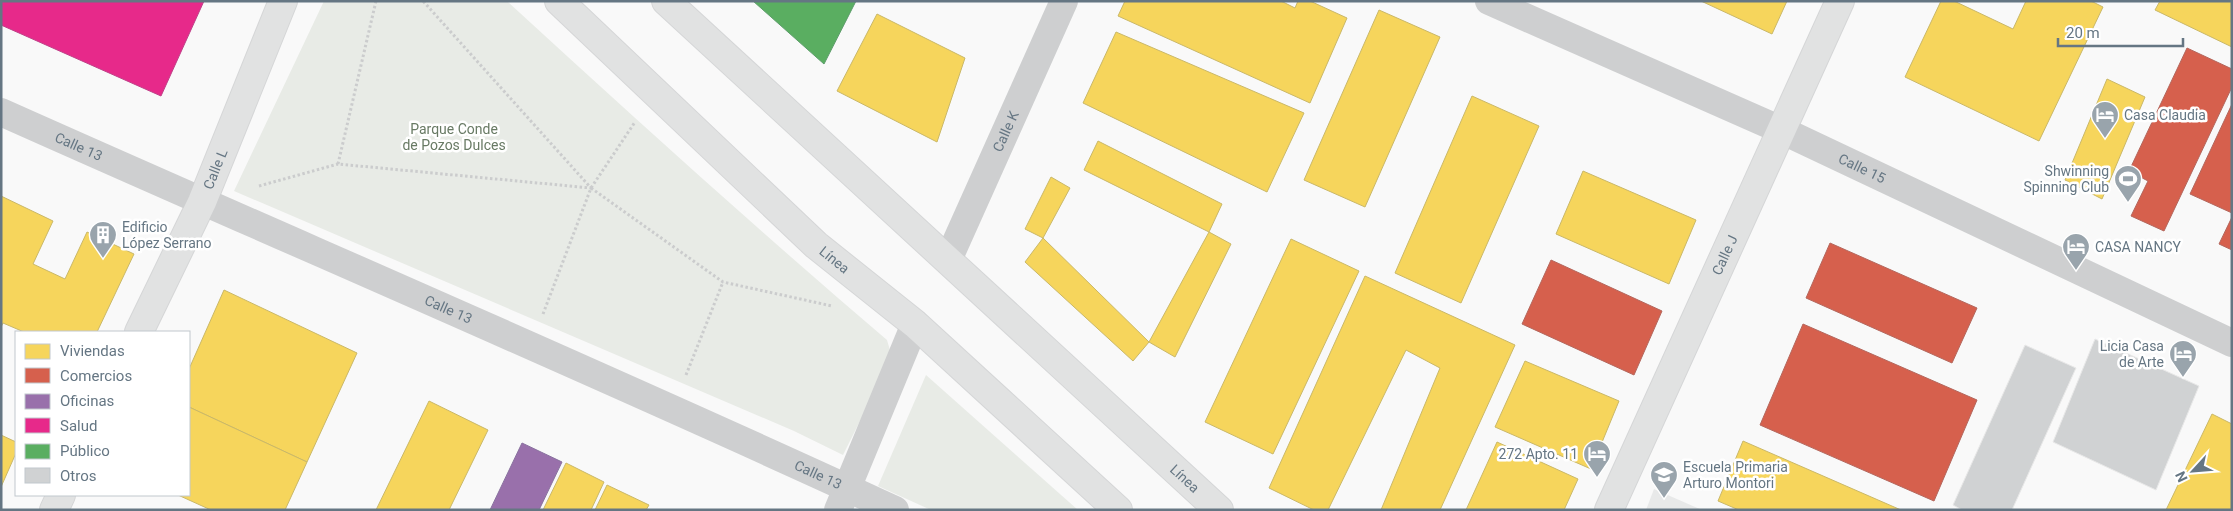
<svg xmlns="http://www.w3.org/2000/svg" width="2233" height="511" viewBox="0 0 2233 511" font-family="Roboto,sans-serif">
	<rect width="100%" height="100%" fill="#f9f9f9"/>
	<path fill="#e8e9e9" d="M1654 489 1702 510H1646Z"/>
	<g fill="#e8ebe6">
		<path d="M324 1H507C632 116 758 230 887 340L892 357 843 455 794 431 234 191Z"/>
		<path d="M926 375 1078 510H931L878 486Z"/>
	</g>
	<g fill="#f6d55c" stroke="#cab868">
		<path d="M1125 1H1281L1295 8 1298 1H1310L1347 18 1310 103 1118 16Z"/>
		<path d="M1701 1H1787L1772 34Z"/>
		<path d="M1941 1H1954L2013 29 2026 1H2091L2103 7 2039 141 1905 77Z"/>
		<path d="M2160 1H2232V47L2155 10Z"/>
		<path d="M1379 10 1440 37 1365 207 1304 180Z"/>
		<path d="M877 14 965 58 937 142 837 91Z"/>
		<path d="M1116 32 1304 113 1267 192 1083 103Z"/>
		<path d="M2107 79 2145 97 2102 199 2065 180Z"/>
		<path d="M1472 96 1539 126 1461 303 1395 273Z"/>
		<path d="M1098 141 1222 204 1209 232 1084 170Z"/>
		<path d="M1583 171 1696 220 1669 284 1556 234Z"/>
		<path d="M1051 177 1070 188 1043 238 1025 229Z"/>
		<path d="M1 196 53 221 33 264 65 279 87 232 134 254 97 332H24L3 323 1 327Z"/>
		<path d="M1209 232 1231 244 1175 357 1149 342Z"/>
		<path d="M1043 238 1149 342 1133 361 1025 262Z"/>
		<path d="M1291 239 1359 271 1273 454 1205 422Z"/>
		<path d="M1365 276 1515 345 1440 510H1381L1440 368 1406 350 1328 510H1314L1269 488Z"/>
		<path d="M224 290 357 353 307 462 189 407V369Z"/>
		<path d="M1525 361 1619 401 1591 469 1495 427Z"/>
		<path d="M429 401 488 430 449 510H376Z"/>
		<path d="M189 407 307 462 285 510H211L178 495H189Z"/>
		<path d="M2212 414 2232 424V510H2166Z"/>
		<path d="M1 435 16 442V453L1 487Z"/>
		<path d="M1743 441 1901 510H1739L1718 501Z"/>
		<path d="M1497 442 1578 479 1564 510H1466Z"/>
		<path d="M566 463 604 482 591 510H543Z"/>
		<path d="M607 485 649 505 646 510H595Z"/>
	</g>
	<g fill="#d6604d" stroke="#b4675d">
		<path d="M2187 48 2232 69V87L2164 231 2131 216 2148 181 2129 171Z"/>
		<path d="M2232 104V213L2190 194Z"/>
		<path d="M2232 217V250L2219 244Z"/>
		<path d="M1830 243 1977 308 1952 363 1806 298Z"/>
		<path d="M1551 260 1662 311 1634 375 1522 324Z"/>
		<path d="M1803 324 1977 400 1934 501 1760 425Z"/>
	</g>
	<path fill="#9970ab" stroke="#89729f" d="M522 443 562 462 539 510H490Z"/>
	<path fill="#e7298a" stroke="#c04088" d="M1 1H204L161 96 1 25Z"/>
	<path fill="#5aae61" stroke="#5d9d6b" d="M753 1H856L824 64Z"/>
	<g fill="#d0d2d3" stroke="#e8e8e8">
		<path d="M2095 339 2199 386 2156 490 2053 442Z"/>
		<path d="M2025 345 2076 368 2012 510H1962L1953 505Z"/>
	</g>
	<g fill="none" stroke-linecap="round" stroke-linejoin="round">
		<defs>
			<g id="secondary">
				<path id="s4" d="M139 332 202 202 283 1"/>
				<path d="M54 510 61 495"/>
				<path id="s5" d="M1609 510 1840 1"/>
			</g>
			<g id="primary">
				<path id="s6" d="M559 1 816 245 915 324 1118 510"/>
				<path id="s7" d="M666 1 1219 510"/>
			</g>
		</defs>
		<use href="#secondary" stroke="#d5d6d7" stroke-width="30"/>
		<use href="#primary" stroke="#d5d6d7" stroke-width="30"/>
		<g stroke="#cbcccd" stroke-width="3" stroke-dasharray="2.5 2.5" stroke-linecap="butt">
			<path d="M376 1 338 164 591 188 423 1"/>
			<path d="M259 186 338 164"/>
			<path d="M591 188 723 282 832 306"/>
			<path d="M543 314 591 188 635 122"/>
			<path d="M686 375 723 282"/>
		</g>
		<g stroke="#cecfd0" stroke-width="28">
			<path id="s1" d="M1489 1 1781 130 2232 343"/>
			<path id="s2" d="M1 112C299 245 599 373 895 510"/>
			<path id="s3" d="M948 260 1064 1"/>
			<path d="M838 510 915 324"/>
		</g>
		<use href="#secondary" stroke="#e1e2e2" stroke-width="28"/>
		<use href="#primary" stroke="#e1e2e2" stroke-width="28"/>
	</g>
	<defs>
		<symbol id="hotel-pin" viewBox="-11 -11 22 30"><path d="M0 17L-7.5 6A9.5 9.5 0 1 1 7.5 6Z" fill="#99a4ac" stroke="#fff"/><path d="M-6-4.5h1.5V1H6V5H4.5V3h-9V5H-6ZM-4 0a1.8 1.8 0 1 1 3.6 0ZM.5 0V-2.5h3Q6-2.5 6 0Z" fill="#fff"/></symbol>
		<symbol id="stadium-pin" viewBox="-11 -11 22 30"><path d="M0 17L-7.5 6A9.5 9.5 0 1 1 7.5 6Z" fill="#99a4ac" stroke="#fff"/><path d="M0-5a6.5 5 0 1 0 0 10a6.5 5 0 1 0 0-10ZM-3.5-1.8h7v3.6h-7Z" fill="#fff"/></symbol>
		<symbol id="building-pin" viewBox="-11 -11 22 30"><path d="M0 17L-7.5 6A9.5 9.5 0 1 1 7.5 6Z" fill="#99a4ac" stroke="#fff"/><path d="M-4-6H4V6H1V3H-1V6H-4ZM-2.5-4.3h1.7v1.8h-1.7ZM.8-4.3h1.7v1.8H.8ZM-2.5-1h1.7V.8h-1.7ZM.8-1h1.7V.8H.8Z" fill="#fff"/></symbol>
		<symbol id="school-pin" viewBox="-11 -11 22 30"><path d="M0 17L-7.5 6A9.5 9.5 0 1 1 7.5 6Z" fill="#99a4ac" stroke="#fff"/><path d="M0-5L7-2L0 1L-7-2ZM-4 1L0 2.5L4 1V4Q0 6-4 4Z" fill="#fff"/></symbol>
	</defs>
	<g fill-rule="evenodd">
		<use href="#hotel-pin" x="2089" y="99" width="32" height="43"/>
		<use href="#stadium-pin" x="2112" y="163" width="32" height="43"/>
		<use href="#building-pin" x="87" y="219" width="32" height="43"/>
		<use href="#hotel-pin" x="2060" y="231" width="32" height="43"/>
		<use href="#hotel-pin" x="2167" y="338" width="32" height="43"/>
		<use href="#hotel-pin" x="1581" y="438" width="32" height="43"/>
		<use href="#school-pin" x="1648" y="459" width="32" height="43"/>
	</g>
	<g text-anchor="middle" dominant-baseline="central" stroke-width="5" stroke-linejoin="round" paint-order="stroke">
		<g font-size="14" fill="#657683" stroke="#fff" text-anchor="start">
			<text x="2124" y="115">Casa Claudia</text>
			<text x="2109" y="171" text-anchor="end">Shwinning<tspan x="2109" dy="16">Spinning Club</tspan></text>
			<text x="122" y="227">Edificio<tspan x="122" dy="16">López Serrano</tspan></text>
			<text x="2095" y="247">CASA NANCY</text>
			<text x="2164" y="346" text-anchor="end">Licia Casa<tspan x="2164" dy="16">de Arte</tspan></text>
			<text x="1578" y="454" text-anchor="end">272 Apto. 11</text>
			<text x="1683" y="467">Escuela Primaria<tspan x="1683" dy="16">Arturo Montori</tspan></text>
		</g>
		<g font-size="14" fill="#687a64" stroke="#fff">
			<text x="454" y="129">Parque Conde<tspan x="454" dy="16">de Pozos Dulces</tspan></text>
		</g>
		<g font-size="14" fill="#657683" stroke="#fff">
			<text stroke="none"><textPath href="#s3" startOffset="141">Calle K</textPath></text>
			<text stroke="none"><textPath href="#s2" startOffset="85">Calle 13</textPath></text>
			<text stroke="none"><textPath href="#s1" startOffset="409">Calle 15</textPath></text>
			<text stroke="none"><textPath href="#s4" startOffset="180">Calle L</textPath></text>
			<text stroke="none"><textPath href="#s5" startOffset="280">Calle J</textPath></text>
			<text stroke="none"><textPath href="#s6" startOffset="378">Línea</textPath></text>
			<text stroke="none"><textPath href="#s2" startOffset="489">Calle 13</textPath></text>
			<text stroke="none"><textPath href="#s2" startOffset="894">Calle 13</textPath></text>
			<text stroke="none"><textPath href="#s7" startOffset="705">Línea</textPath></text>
		</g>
	</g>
	<rect width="2233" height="511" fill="none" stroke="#657683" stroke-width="5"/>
	<rect x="15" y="331" width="175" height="165" fill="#ffffff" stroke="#c1c8cd"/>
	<rect x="25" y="344" width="25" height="15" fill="#f6d55c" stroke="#c1c8cd"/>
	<text x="60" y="356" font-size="15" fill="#657683">Viviendas</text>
	<rect x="25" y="368" width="25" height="15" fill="#d6604d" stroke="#c1c8cd"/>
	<text x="60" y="381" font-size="15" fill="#657683">Comercios</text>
	<rect x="25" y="394" width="25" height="15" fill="#9970ab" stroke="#c1c8cd"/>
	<text x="60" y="406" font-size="15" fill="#657683">Oficinas</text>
	<rect x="25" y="418" width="25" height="15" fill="#e7298a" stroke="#c1c8cd"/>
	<text x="60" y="431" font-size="15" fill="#657683">Salud</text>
	<rect x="25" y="444" width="25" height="15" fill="#5aae61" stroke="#c1c8cd"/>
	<text x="60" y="456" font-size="15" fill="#657683">Público</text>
	<rect x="25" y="468" width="25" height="15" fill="#d0d2d3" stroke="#c1c8cd"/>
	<text x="60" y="481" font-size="15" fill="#657683">Otros</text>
	<g transform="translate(2193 471) rotate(244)" stroke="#ffffff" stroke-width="4" paint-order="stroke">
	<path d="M0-4L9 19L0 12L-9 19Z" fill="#657683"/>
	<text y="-8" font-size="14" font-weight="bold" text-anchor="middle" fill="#657683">N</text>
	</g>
	<path d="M2058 38v8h125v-8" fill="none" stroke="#657683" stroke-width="2.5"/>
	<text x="2066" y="38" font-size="15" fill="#657683" stroke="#ffffff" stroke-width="4" paint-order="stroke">20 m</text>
</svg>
